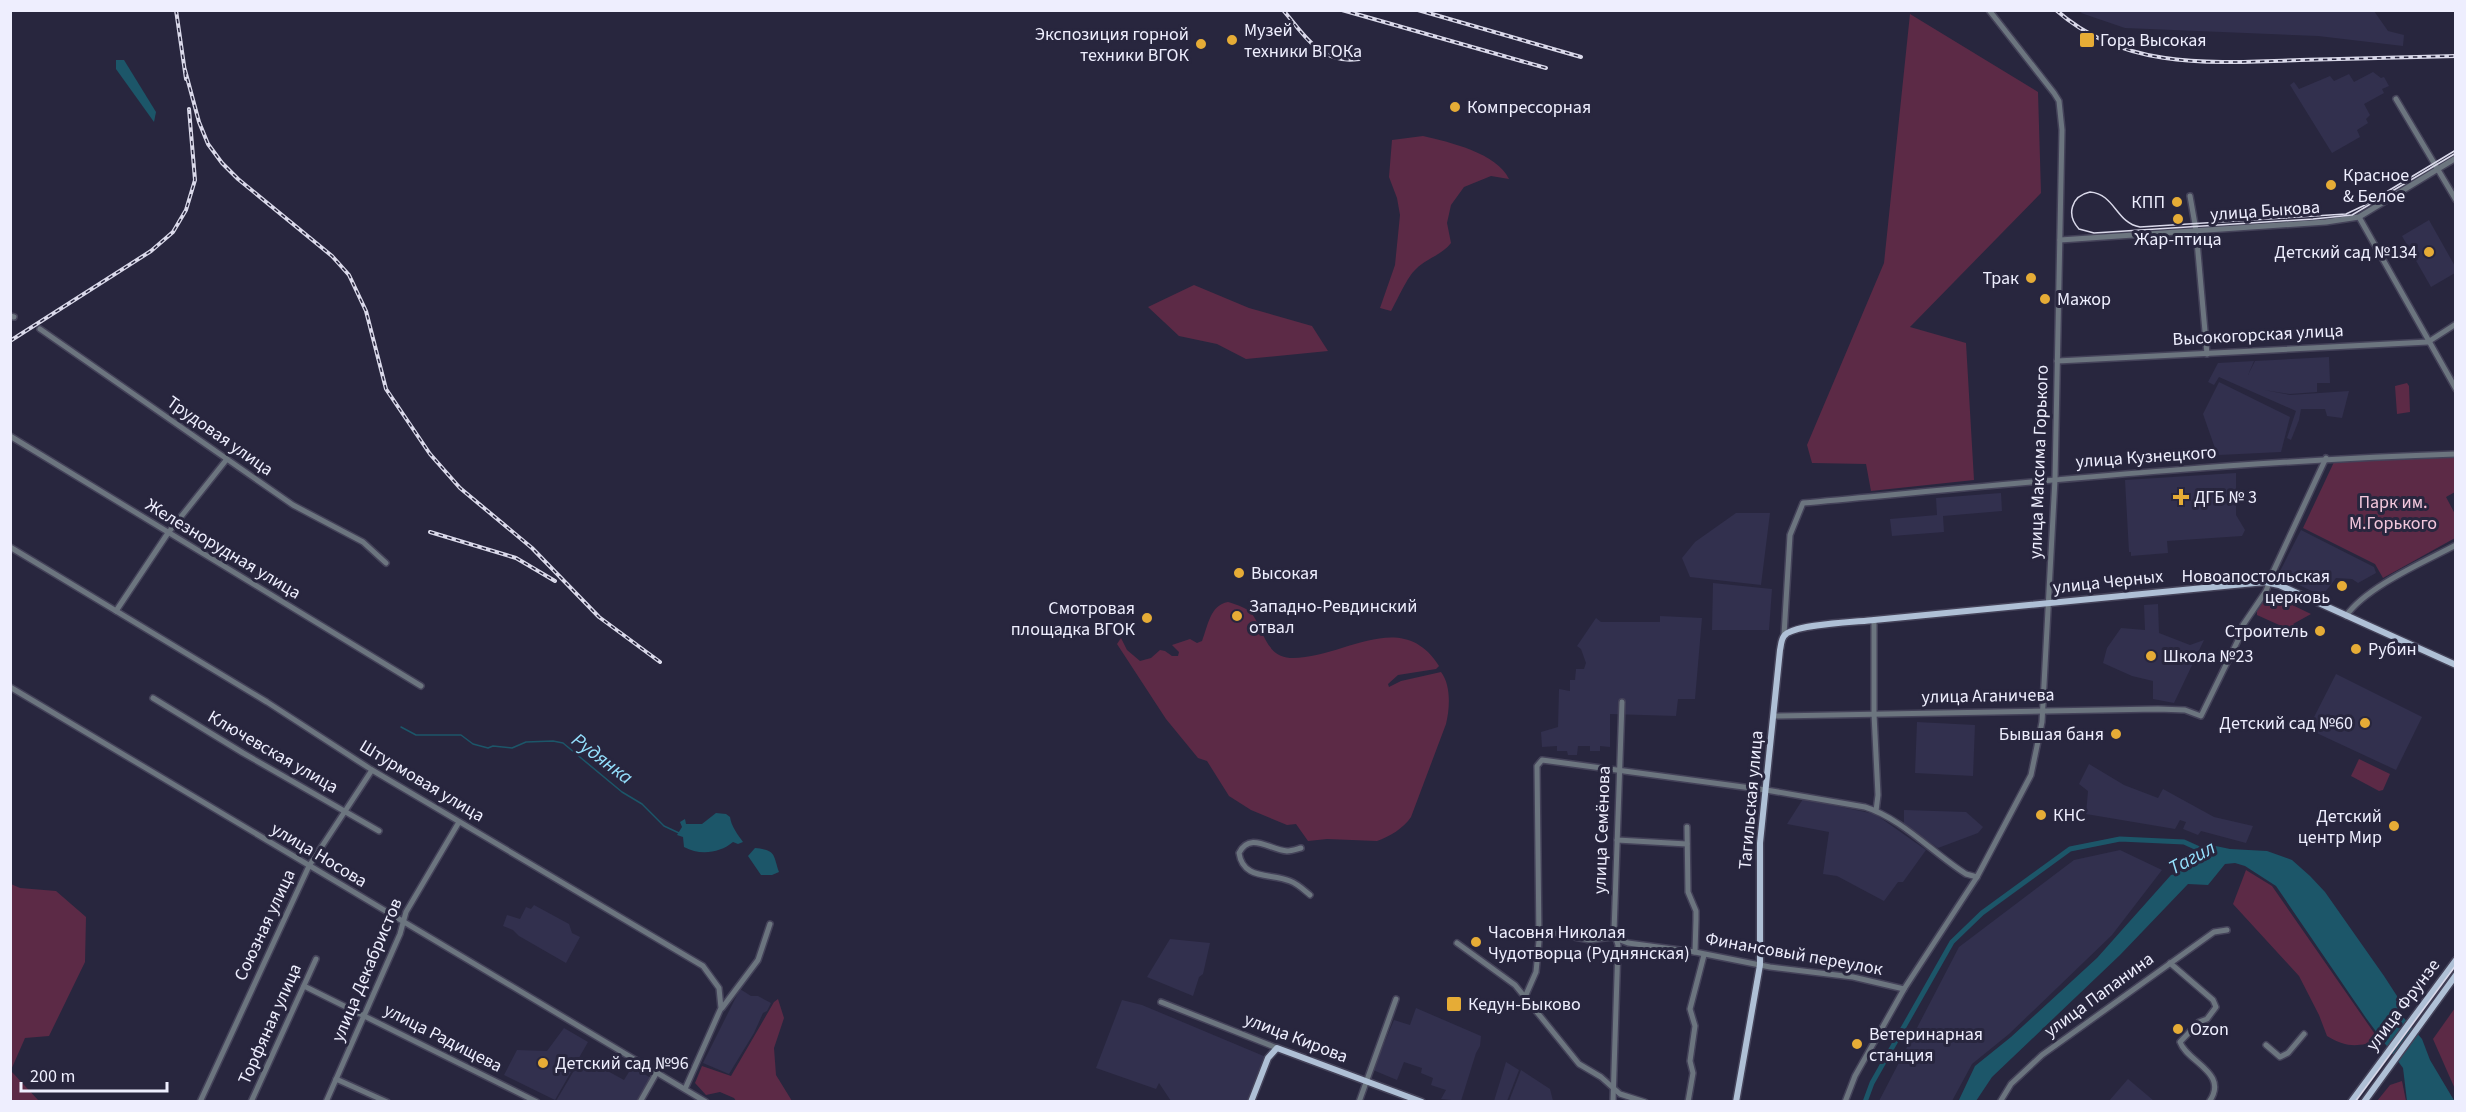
<svg xmlns="http://www.w3.org/2000/svg" width="2466" height="1112" viewBox="0 0 2466 1112" font-family="'Source Sans 3',sans-serif">
	<rect width="100%" height="100%" fill="#28263e"/>
	<g fill="#32304e">
		<path d="M2083 10 2374 11 2388 31 2404 35 2403 46 2318 36 2125 28 2081 13Z"/>
		<path d="M2373 72 2381 78 2384 77 2389 86 2382 89 2384 93 2364 104 2370 115 2366 119 2368 123 2357 130 2360 137 2332 153 2290 85 2294 82 2299 89 2330 76 2334 81 2349 74 2354 82Z"/>
		<path d="M2429 220 2456 268 2455 273 2431 287 2402 236Z"/>
		<path d="M2329 357 2330 383H2317V392L2290 394 2264 390 2290 395 2349 391 2342 418 2327 416 2325 409H2301L2299 420 2291 440 2287 438 2296 411 2219 377 2214 385 2208 382 2218 363 2254 361 2248 375 2255 361Z"/>
		<path d="M2219 382 2290 417 2281 452 2219 455 2216 451 2203 414Z"/>
		<path d="M2236 473V515L2245 530 2242 536 2167 541 2168 553 2131 556V552H2129L2125 480Z"/>
		<path d="M2001 493 2002 511 1943 516 1944 532 1892 536 1890 519 1937 515 1936 498Z"/>
		<path d="M1736 513H1770L1761 585 1690 577 1682 558 1695 542Z"/>
		<path d="M2301 530 2374 567 2376 573 2358 583 2352 579 2336 578 2322 596 2278 575Z"/>
		<path d="M1713 583 1772 589 1769 630H1712Z"/>
		<path d="M2158 604 2159 633 2190 645 2204 640 2174 703 2153 699V681L2132 676 2103 663 2107 648 2121 628 2145 630 2144 605Z"/>
		<path d="M1660 616 1702 618 1695 699H1678L1676 716 1610 714V747L1600 746V751H1590V746H1578L1577 755H1568L1567 751H1557V746L1542 747 1541 732 1558 727 1559 689 1570 691V680H1575L1576 669H1584L1586 663 1581 649 1577 646 1596 618 1601 622H1660Z"/>
		<path d="M2336 674 2422 717 2396 770 2308 729Z"/>
		<path d="M1917 722 1975 725 1973 776 1915 773Z"/>
		<path d="M2089 764 2124 785 2158 798 2163 789 2214 817 2253 826 2246 843 2201 831 2198 835 2183 829 2186 822 2180 820 2175 829 2086 814 2088 791 2079 784Z"/>
		<path d="M1803 799 1875 814 1926 850 1903 882H1898L1884 901 1837 876 1823 874 1829 832 1787 824Z"/>
		<path d="M1904 810 1966 812 1983 827 1978 833 1938 848 1904 825Z"/>
		<path d="M2120 850 2162 870 2112 935 2009 1034 1972 1064 1952 1101H1879L1959 947 2074 860Z"/>
		<path d="M534 905 569 924 572 933 580 937 566 963 519 936 513 930 503 926 507 915 520 919 526 907 531 909Z"/>
		<path d="M1170 939 1210 943 1203 974 1199 977 1193 996 1147 977Z"/>
		<path d="M740 989 751 996H758L771 1003 767 1011 763 1013 754 1033 729 1074 703 1063Z"/>
		<path d="M1122 1000 1142 1005 1266 1057 1248 1101H1171L1159 1083 1156 1089 1096 1068Z"/>
		<path d="M1416 1008 1481 1036 1480 1046 1476 1053 1461 1101 1441 1099 1446 1090 1431 1085 1433 1078 1421 1073 1422 1068 1404 1062 1397 1080 1373 1070 1394 1020 1410 1025Z"/>
		<path d="M564 1028 588 1042 555 1100 504 1075 517 1050 547 1051Z"/>
		<path d="M582 1057 624 1080 632 1067 651 1078 637 1101H556Z"/>
		<path d="M1506 1062 1519 1070 1507 1101H1494Z"/>
		<path d="M1521 1070 1550 1089 1553 1101H1509Z"/>
		<path d="M2128 1079 2154 1101H2109Z"/>
	</g>
	<g fill="#5c2a46">
		<path d="M1910 14 2038 92 2041 193 1910 327 1966 343 1974 480 1871 491 1866 464 1812 463 1807 445 1884 263Z"/>
		<path d="M1423 136C1449 142 1497 153 1509 179L1491 176 1464 187 1451 205 1447 223 1451 243C1442 255 1427 258 1416 269 1407 277 1398 299 1391 311L1380 308 1395 265 1400 215 1397 198 1389 177 1392 140Z"/>
		<path d="M1194 285 1249 308 1312 326 1328 351 1246 359 1217 344 1179 336 1148 307Z"/>
		<path d="M2407 383 2409 386 2410 412 2397 414 2395 386Z"/>
		<path d="M2455 457V492L2446 497 2455 514V538L2383 578 2375 564 2303 528 2334 462Z"/>
		<path d="M2269 594 2311 614 2293 624 2299 630 2297 633 2257 615V611Z"/>
		<path d="M1228 602C1235 604 1244 607 1249 611 1263 623 1263 656 1290 658 1342 660 1401 606 1439 666L1436 669 1398 675 1388 684 1389 687 1401 681 1441 672C1451 685 1450 708 1446 724L1411 817C1404 828 1389 837 1377 841L1327 839 1308 841 1296 824 1287 825 1251 810 1229 796 1207 761 1198 758 1166 719 1117 644 1121 638 1127 650 1140 661 1151 658 1160 650 1165 651 1172 656H1178L1179 652 1172 645 1190 639 1197 643 1202 641C1208 626 1210 605 1228 602Z"/>
		<path d="M2359 759 2390 774 2383 790 2379 791 2351 776Z"/>
		<path d="M2246 870 2272 886 2379 1040C2358 1047 2347 1048 2327 1036L2319 1015 2299 976 2233 904Z"/>
		<path d="M11 884 20 888 56 891 86 917 85 962 49 1036 25 1038 11 1070Z"/>
		<path d="M778 999 784 1018 774 1048 776 1075 792 1101H736L734 1098 720 1092 706 1095 695 1083 702 1066 731 1076 774 1002Z"/>
		<path d="M2455 1008V1089L2433 1039Z"/>
		<path d="M11 1071 39 1101H11Z"/>
		<path d="M2402 1081 2406 1101H2377L2390 1085Z"/>
	</g>
	<g fill="#1c5669">
		<path d="M116 60H124L156 112 154 122 116 69Z"/>
		<path d="M716 813 726 814 730 817C731 826 738 835 743 842L738 844 733 842C720 853 700 856 684 847L683 837 677 835 682 827 680 822 685 819 686 824H702Z"/>
		<path d="M2206 844 2230 849 2267 851 2292 860 2310 876 2325 892 2384 976 2397 996 2398 1011 2422 1039 2430 1060 2455 1102 2407 1101 2403 1068 2366 1018 2276 886 2245 866 2235 863 2225 864 2208 885 2188 884 2120 955 1992 1077 1976 1101 1958 1102 1975 1066 2011 1037 2097 958 2171 875C2185 872 2185 864 2194 854 2197 850 2202 847 2206 844Z"/>
		<path d="M755 848C776 850 773 854 779 872L772 875H761L748 856Z"/>
	</g>
	<g fill="none" stroke-linecap="round" stroke-linejoin="round">
		<path stroke="#1c5669" stroke-width="1.5" d="M401 727 416 735H461L473 744 488 748 493 746 512 748 526 742 553 741 563 743 622 792 642 804 664 826 679 833"/>
		<path stroke="#1c5669" stroke-width="5" d="M1865 1102 1872 1083 1952 942 1982 913 2070 849 2120 839 2184 842 2206 852"/>
		<defs>
			<g id="minor">
				<path d="M2396 99 2456 200"/>
				<path d="M2190 196 2196 230 2207 354"/>
				<path d="M2359 217 2456 389"/>
				<path d="M2060 240 2326 222 2359 217 2456 158"/>
				<path d="M10 316 14 317"/>
				<path d="M40 329 293 505 363 542 386 563"/>
				<path d="M2057 361 2428 342 2456 324"/>
				<path d="M10 436 421 686"/>
				<path d="M10 547 267 702 372 770 703 966 719 988 721 1008 685 1089"/>
				<path d="M116 611 168 533 227 459"/>
				<path d="M2346 616C2366 587 2424 562 2456 545"/>
				<path d="M1874 620V714L1878 795 1876 811"/>
				<path d="M1784 635 1790 535 1803 503C2021 483 2237 461 2456 454"/>
				<path d="M10 687 706 1102"/>
				<path d="M153 698 243 753 379 831"/>
				<path d="M1774 716 2158 709 2185 710 2201 716 2243 630V625L2266 591 2273 572 2326 458"/>
				<path d="M1687 827 1688 892 1696 911V920L1695 952"/>
				<path d="M1617 840 1687 844"/>
				<path d="M1301 848C1297 849 1291 851 1287 851 1270 850 1250 831 1239 853 1243 880 1270 873 1290 881 1298 884 1304 890 1310 895"/>
				<path d="M1538 930 1590 940 1612 937 1628 943 1695 952 1770 967 1853 977 1904 989"/>
				<path d="M1457 943 1515 985 1579 1064 1601 1077 1620 1094 1645 1102"/>
				<path d="M2170 963 2213 1000 2216 1007 2207 1019 2199 1022 2180 1042C2187 1062 2230 1073 2209 1102"/>
				<path d="M304 986 537 1102"/>
				<path d="M1525 997 1536 972 1539 941 1537 766 1542 760 1766 790 1865 807C1901 818 1934 854 1966 874L1977 877"/>
				<path d="M1161 1002 1277 1048"/>
				<path d="M722 1008 758 960 770 924"/>
				<path d="M2266 1045 2280 1057 2288 1053 2304 1034"/>
				<path d="M336 1079 387 1102"/>
				<path d="M200 1102 309 866 372 770"/>
				<path d="M251 1102 316 959"/>
				<path d="M326 1102 400 934 406 912 459 822"/>
				<path d="M640 1102 657 1072"/>
				<path d="M1359 1102 1396 999"/>
				<path d="M1613 1102 1618 945 1614 932 1622 702"/>
				<path d="M1688 1102 1693 1073 1690 1061 1695 1026 1690 1009 1704 955"/>
				<path d="M1845 1102 1855 1076 1904 989 1977 877 2031 775 2042 722 2055 479 2062 130 2059 101 2054 93 1989 10"/>
				<path d="M2000 1102 2011 1084 2042 1055 2214 932 2227 930"/>
			</g>
			<g id="major">
				<path d="M1251 1102 1268 1058 1277 1048 1422 1102"/>
				<path d="M1736 1102 1760 965V843L1780 650C1781 646 1781 640 1784 636 1792 624 1858 622 1874 620L2265 582 2279 585 2456 665"/>
				<path d="M2351 1102 2456 960"/>
				<path d="M2364 1102 2456 975"/>
			</g>
		</defs>
		<use href="#minor" stroke="#444259" stroke-width="8"/>
		<use href="#major" stroke="#444259" stroke-width="9"/>
		<use href="#minor" stroke="#6c757f" stroke-width="5"/>
		<use href="#major" stroke="#afc0d6" stroke-width="6"/>
		<g stroke="#dad9ea" stroke-width="1.5">
			<path d="M2456 150 2363 206 2346 214 2140 227C2116 223 2115 194 2090 192 2071 196 2066 215 2079 229L2094 233 2313 219 2352 215 2456 153"/>
			<path d="M2355 1102 2456 965"/>
		</g>
		<defs>
			<g id="rail">
				<path d="M176 10 186 79"/>
				<path d="M1283 10C1304 34 1320 65 1359 59L1361 56"/>
				<path d="M1342 10 1546 68"/>
				<path d="M1418 10 1581 57"/>
				<path d="M2056 10C2125 71 2214 63 2300 60 2352 59 2404 57 2456 56"/>
				<path d="M185 70 199 122 208 144 222 163 238 179 332 256 349 275 366 311 386 389 430 454 460 488 532 548 599 617 660 662"/>
				<path d="M10 341 151 251 173 232 186 210 195 180 189 109"/>
				<path d="M430 532 516 558 555 581"/>
			</g>
		</defs>
		<use href="#rail" stroke="#dad9ea" stroke-width="4"/>
		<use href="#rail" stroke="#28263e" stroke-width="1.5" stroke-dasharray="4.5" stroke-linecap="butt"/>
	</g>
	<g fill="#e6ac36" stroke="#28263e" stroke-width="2">
		<circle cx="1232" cy="40" r="6"/>
		<rect x="2079" y="32" width="16" height="16" rx="3"/>
		<circle cx="1201" cy="44" r="6"/>
		<circle cx="1455" cy="107" r="6"/>
		<circle cx="2331" cy="185" r="6"/>
		<circle cx="2177" cy="202" r="6"/>
		<circle cx="2178" cy="219" r="6"/>
		<circle cx="2429" cy="252" r="6"/>
		<circle cx="2031" cy="278" r="6"/>
		<circle cx="2045" cy="299" r="6"/>
		<path d="M2178 488h6v6h6v6h-6v6h-6v-6h-6v-6h6z"/>
		<circle cx="1239" cy="573" r="6"/>
		<circle cx="2342" cy="586" r="6"/>
		<circle cx="1237" cy="616" r="6"/>
		<circle cx="1147" cy="618" r="6"/>
		<circle cx="2320" cy="631" r="6"/>
		<circle cx="2356" cy="649" r="6"/>
		<circle cx="2151" cy="656" r="6"/>
		<circle cx="2365" cy="723" r="6"/>
		<circle cx="2116" cy="734" r="6"/>
		<circle cx="2041" cy="815" r="6"/>
		<circle cx="2394" cy="826" r="6"/>
		<circle cx="1476" cy="942" r="6"/>
		<rect x="1446" y="996" width="16" height="16" rx="3"/>
		<circle cx="2178" cy="1029" r="6"/>
		<circle cx="1857" cy="1044" r="6"/>
		<circle cx="543" cy="1063" r="6"/>
	</g>
	<g text-anchor="middle" dominant-baseline="central" stroke-width="6" stroke-linejoin="round" paint-order="stroke">
		<g font-size="18" fill="#eeeefe" stroke="#28263e" text-anchor="start">
			<text x="1244" y="30">Музей<tspan x="1244" dy="21">техники ВГОКа</tspan></text>
			<text x="1189" y="34" text-anchor="end">Экспозиция горной<tspan x="1189" dy="21">техники ВГОК</tspan></text>
			<text x="2100" y="40">Гора Высокая</text>
			<text x="1467" y="107">Компрессорная</text>
			<text x="2343" y="175">Красное<tspan x="2343" dy="21">&amp; Белое</tspan></text>
			<text x="2165" y="202" text-anchor="end">КПП</text>
			<text x="2178" y="239" text-anchor="middle">Жар-птица</text>
			<text x="2417" y="252" text-anchor="end">Детский сад №134</text>
			<text x="2019" y="278" text-anchor="end">Трак</text>
			<text x="2057" y="299">Мажор</text>
			<text x="2194" y="497">ДГБ № 3</text>
			<text x="1251" y="573">Высокая</text>
			<text x="2330" y="576" text-anchor="end">Новоапостольская<tspan x="2330" dy="21">церковь</tspan></text>
			<text x="1249" y="606">Западно-Ревдинский<tspan x="1249" dy="21">отвал</tspan></text>
			<text x="1135" y="608" text-anchor="end">Смотровая<tspan x="1135" dy="21">площадка ВГОК</tspan></text>
			<text x="2308" y="631" text-anchor="end">Строитель</text>
			<text x="2368" y="649">Рубин</text>
			<text x="2163" y="656">Школа №23</text>
			<text x="2353" y="723" text-anchor="end">Детский сад №60</text>
			<text x="2104" y="734" text-anchor="end">Бывшая баня</text>
			<text x="2053" y="815">КНС</text>
			<text x="2382" y="816" text-anchor="end">Детский<tspan x="2382" dy="21">центр Мир</tspan></text>
			<text x="1488" y="932">Часовня Николая<tspan x="1488" dy="21">Чудотворца (Руднянская)</tspan></text>
			<text x="1468" y="1004">Кедун-Быково</text>
			<text x="2190" y="1029">Ozon</text>
			<text x="1869" y="1034">Ветеринарная<tspan x="1869" dy="21">станция</tspan></text>
			<text x="555" y="1063">Детский сад №96</text>
		</g>
		<g font-size="18" fill="#eeeefe" stroke="#28263e">
			<text transform="translate(2265 211) rotate(-4)">улица Быкова</text>
			<text transform="translate(2258 335) rotate(-3)">Высокогорская улица</text>
			<text transform="translate(220 436) rotate(35)">Трудовая улица</text>
			<text transform="translate(2146 457) rotate(-4)">улица Кузнецкого</text>
			<text transform="translate(2039 462) rotate(-88)">улица Максима Горького</text>
			<text transform="translate(223 549) rotate(31)">Железнорудная улица</text>
			<text transform="translate(2108 582) rotate(-6)">улица Черных</text>
			<text transform="translate(1988 696) rotate(-1)">улица Аганичева</text>
			<text transform="translate(273 752) rotate(30)">Ключевская улица</text>
			<text transform="translate(422 781) rotate(31)">Штурмовая улица</text>
			<text transform="translate(1751 800) rotate(-85)">Тагильская улица</text>
			<text transform="translate(1602 830) rotate(-88)">улица Семёнова</text>
			<text transform="translate(319 855) rotate(31)">улица Носова</text>
			<text transform="translate(265 925) rotate(-65)">Союзная улица</text>
			<text transform="translate(1794 954) rotate(10)">Финансовый переулок</text>
			<text transform="translate(367 970) rotate(-67)">улица Декабристов</text>
			<text transform="translate(2099 995) rotate(-36)">улица Папанина</text>
			<text transform="translate(2403 1005) rotate(-53)">улица Фрунзе</text>
			<text transform="translate(270 1024) rotate(-66)">Торфяная улица</text>
			<text transform="translate(443 1038) rotate(27)">улица Радищева</text>
			<text transform="translate(1296 1038) rotate(21)">улица Кирова</text>
		</g>
		<g font-size="18" fill="#f2c7dc" stroke="#28263e">
			<text x="2393" y="502">Парк им.<tspan x="2393" dy="21">М.Горького</tspan></text>
		</g>
		<g font-size="20" font-style="italic" fill="#94dffc" stroke="#28263e">
			<text transform="translate(602 759) rotate(37)">Рудянка</text>
			<text transform="translate(2192 858) rotate(-28)">Тагил</text>
		</g>
	</g>
	<rect width="2466" height="1112" fill="none" stroke="#eeeefe" stroke-width="24"/>
	<path d="M21 1082v9h146v-9" fill="none" stroke="#eeeefe" stroke-width="3"/>
	<text x="30" y="1082" font-size="18" fill="#eeeefe" stroke="#28263e" stroke-width="4.5" paint-order="stroke">200 m</text>
</svg>
